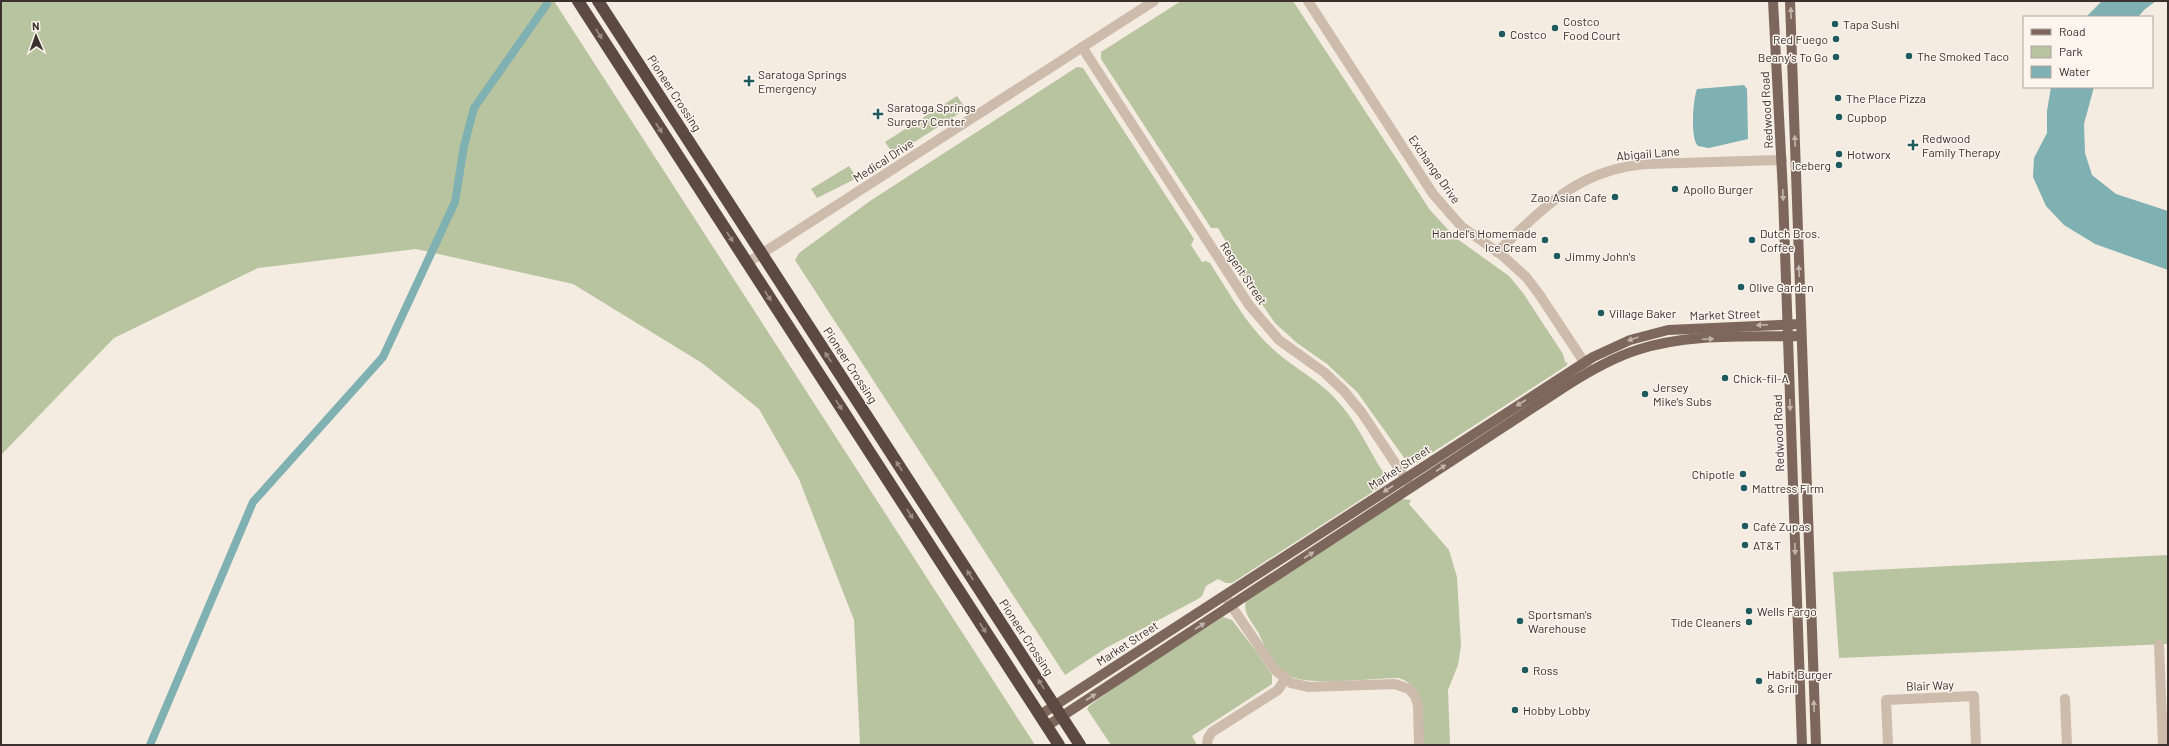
<svg xmlns="http://www.w3.org/2000/svg" width="2169" height="746" viewBox="0 0 2169 746" font-family="Barlow,sans-serif">
	<rect width="100%" height="100%" fill="#f4ebe1"/>
	<g fill="#b8c4a0">
		<path d="M1 1H554L1035 745H860L854 620 799 479 759 409 702 363 573 284 416 249 258 268 114 338 1 455Z"/>
		<path d="M1181 1H1293L1430 210 1456 238 1509 276 1523 293 1563 354 1565 362 1568 363 1566 366 1413 465 1411 461 1405 459 1357 392 1327 364 1297 343 1275 323 1227 253 1226 250 1228 245 1218 228H1211L1101 59V52Z"/>
		<path d="M1077 67 1083 68 1194 239 1191 245 1202 262 1206 261 1210 263C1229 292 1246 325 1273 349 1294 369 1322 381 1341 405 1358 425 1369 450 1383 472L1382 479 1385 484 1232 583H1226L1218 579 1206 586 1202 596 1198 599 1106 648 1065 675 795 260 799 253 870 201Z"/>
		<path d="M957 96 966 109 894 155 885 142Z"/>
		<path d="M849 166 857 178 817 198 811 189Z"/>
		<path d="M1401 499 1411 500 1409 504 1449 550 1457 577 1461 646 1458 665 1448 690 1450 745H1423C1421 721 1427 687 1399 678 1375 678 1312 686 1292 677 1276 669 1266 650 1259 634 1254 624 1242 613 1246 601Z"/>
		<path d="M2168 555V644L1839 658 1833 572Z"/>
		<path d="M1223 617 1232 620 1256 651 1272 675V684L1192 736 1197 745H1111L1087 709 1089 706 1130 676Z"/>
	</g>
	<g fill="#7fb0b2">
		<path d="M2102 1H2156L2144 10 2138 17H2086Z"/>
		<path d="M1744 85 1747 89 1748 139 1709 148 1698 146C1690 139 1693 99 1697 89Z"/>
		<path d="M2051 87H2094L2084 124 2085 153 2092 175 2116 194 2168 211V270L2095 244 2064 225 2046 206 2033 177 2034 158 2047 133V111Z"/>
	</g>
	<g fill="none" stroke-linecap="round" stroke-linejoin="round">
		<path stroke="#7fb0b2" stroke-width="8" d="M150 745 253 502 383 357 455 202 464 146 474 108 547 4"/>
		<g stroke="#cdbbac" stroke-width="10">
			<path d="M1308 1 1433 194 1461 226 1503 256 1526 277 1539 294 1590 371"/>
			<path d="M1082 47 1249 305 1279 340 1325 373 1344 391 1362 413 1409 484"/>
			<path d="M1497 252C1544 208 1578 169 1647 164L1782 160"/>
			<path d="M747 263 1154 1"/>
			<path d="M1226 598 1275 670 1291 683 1309 687 1395 684 1409 689 1415 696 1418 705 1419 745"/>
			<path d="M2159 645 2163 745"/>
			<path d="M2065 699 2067 745"/>
			<path d="M1207 745 1208 738 1212 732 1278 690 1285 679"/>
			<path d="M1888 745 1886 700 1974 696 1976 745"/>
		</g>
		<g stroke="#7d675c" stroke-width="10">
			<path d="M1773 1 1783 193 1802 745"/>
			<path d="M1790 1 1816 745"/>
			<path d="M1040 715 1593 357 1630 340 1668 330 1801 324"/>
			<path d="M1047 726 1566 386C1588 372 1612 358 1637 350 1688 333 1748 337 1801 336"/>
		</g>
		<g stroke="#5c4a42" stroke-width="12">
			<path d="M578 1 1059 745"/>
			<path d="M598 1 1080 745"/>
		</g>
	</g>
	<defs><path id="oneway-solid" d="M-6-.8H1V-3.2L6.5 0L1 3.2V.8H-6Z"/></defs>
	<g fill="#c2b5ac">
		<use href="#oneway-solid" transform="translate(1791 13) rotate(-92)"/>
		<use href="#oneway-solid" transform="translate(1795 141) rotate(-92)"/>
		<use href="#oneway-solid" transform="translate(1783 195) rotate(88)"/>
		<use href="#oneway-solid" transform="translate(1799 271) rotate(-92)"/>
		<use href="#oneway-solid" transform="translate(1762 325) rotate(178)"/>
		<use href="#oneway-solid" transform="translate(1633 339) rotate(161)"/>
		<use href="#oneway-solid" transform="translate(1708 339) rotate(-3)"/>
		<use href="#oneway-solid" transform="translate(1521 403) rotate(147)"/>
		<use href="#oneway-solid" transform="translate(1790 405) rotate(88)"/>
		<use href="#oneway-solid" transform="translate(1441 468) rotate(-33)"/>
		<use href="#oneway-solid" transform="translate(1388 489) rotate(147)"/>
		<use href="#oneway-solid" transform="translate(1795 549) rotate(88)"/>
		<use href="#oneway-solid" transform="translate(1309 555) rotate(-33)"/>
		<use href="#oneway-solid" transform="translate(1200 626) rotate(-33)"/>
		<use href="#oneway-solid" transform="translate(1091 697) rotate(-33)"/>
		<use href="#oneway-solid" transform="translate(1814 706) rotate(-92)"/>
	</g>
	<g fill="#9c8e87">
		<use href="#oneway-solid" transform="translate(599 34) rotate(58)"/>
		<use href="#oneway-solid" transform="translate(659 128) rotate(57)"/>
		<use href="#oneway-solid" transform="translate(730 237) rotate(57)"/>
		<use href="#oneway-solid" transform="translate(768 296) rotate(57)"/>
		<use href="#oneway-solid" transform="translate(828 357) rotate(-123)"/>
		<use href="#oneway-solid" transform="translate(839 405) rotate(57)"/>
		<use href="#oneway-solid" transform="translate(899 466) rotate(-123)"/>
		<use href="#oneway-solid" transform="translate(910 514) rotate(57)"/>
		<use href="#oneway-solid" transform="translate(970 575) rotate(-123)"/>
		<use href="#oneway-solid" transform="translate(983 628) rotate(57)"/>
		<use href="#oneway-solid" transform="translate(1041 684) rotate(-123)"/>
	</g>
	<g fill="#1f5a5e" stroke="#fbf5ee" stroke-width="1.5">
		<circle cx="1835" cy="24" r="4"/>
		<circle cx="1555" cy="28" r="4"/>
		<circle cx="1502" cy="34" r="4"/>
		<circle cx="1836" cy="39" r="4"/>
		<circle cx="1909" cy="56" r="4"/>
		<circle cx="1836" cy="57" r="4"/>
		<path d="M747 75h4v4h4v4h-4v4h-4v-4h-4v-4h4z"/>
		<circle cx="1838" cy="98" r="4"/>
		<path d="M876 108h4v4h4v4h-4v4h-4v-4h-4v-4h4z"/>
		<circle cx="1839" cy="117" r="4"/>
		<path d="M1911 139h4v4h4v4h-4v4h-4v-4h-4v-4h4z"/>
		<circle cx="1839" cy="154" r="4"/>
		<circle cx="1839" cy="165" r="4"/>
		<circle cx="1675" cy="189" r="4"/>
		<circle cx="1615" cy="197" r="4"/>
		<circle cx="1545" cy="240" r="4"/>
		<circle cx="1752" cy="240" r="4"/>
		<circle cx="1557" cy="256" r="4"/>
		<circle cx="1741" cy="287" r="4"/>
		<circle cx="1601" cy="313" r="4"/>
		<circle cx="1725" cy="378" r="4"/>
		<circle cx="1645" cy="394" r="4"/>
		<circle cx="1743" cy="474" r="4"/>
		<circle cx="1744" cy="488" r="4"/>
		<circle cx="1745" cy="526" r="4"/>
		<circle cx="1745" cy="545" r="4"/>
		<circle cx="1749" cy="611" r="4"/>
		<circle cx="1520" cy="621" r="4"/>
		<circle cx="1749" cy="622" r="4"/>
		<circle cx="1525" cy="670" r="4"/>
		<circle cx="1759" cy="681" r="4"/>
		<circle cx="1515" cy="710" r="4"/>
	</g>
	<g text-anchor="middle" dominant-baseline="central" stroke-width="3" stroke-linejoin="round" paint-order="stroke">
		<g font-size="12" fill="#3b302b" stroke="#fbf5ee" text-anchor="start">
			<text x="1563" y="21">Costco<tspan x="1563" dy="14">Food Court</tspan></text>
			<text x="1843" y="24">Tapa Sushi</text>
			<text x="1510" y="34">Costco</text>
			<text x="1828" y="39" text-anchor="end">Red Fuego</text>
			<text x="1917" y="56">The Smoked Taco</text>
			<text x="1828" y="57" text-anchor="end">Beany's To Go</text>
			<text x="758" y="74">Saratoga Springs<tspan x="758" dy="14">Emergency</tspan></text>
			<text x="1846" y="98">The Place Pizza</text>
			<text x="887" y="107">Saratoga Springs<tspan x="887" dy="14">Surgery Center</tspan></text>
			<text x="1847" y="117">Cupbop</text>
			<text x="1922" y="138">Redwood<tspan x="1922" dy="14">Family Therapy</tspan></text>
			<text x="1847" y="154">Hotworx</text>
			<text x="1831" y="165" text-anchor="end">Iceberg</text>
			<text x="1683" y="189">Apollo Burger</text>
			<text x="1607" y="197" text-anchor="end">Zao Asian Cafe</text>
			<text x="1537" y="233" text-anchor="end">Handel's Homemade<tspan x="1537" dy="14">Ice Cream</tspan></text>
			<text x="1760" y="233">Dutch Bros.<tspan x="1760" dy="14">Coffee</tspan></text>
			<text x="1565" y="256">Jimmy John's</text>
			<text x="1749" y="287">Olive Garden</text>
			<text x="1609" y="313">Village Baker</text>
			<text x="1733" y="378">Chick-fil-A</text>
			<text x="1653" y="387">Jersey<tspan x="1653" dy="14">Mike's Subs</tspan></text>
			<text x="1735" y="474" text-anchor="end">Chipotle</text>
			<text x="1752" y="488">Mattress Firm</text>
			<text x="1753" y="526">Café Zupas</text>
			<text x="1753" y="545">AT&amp;T</text>
			<text x="1757" y="611">Wells Fargo</text>
			<text x="1528" y="614">Sportsman's<tspan x="1528" dy="14">Warehouse</tspan></text>
			<text x="1741" y="622" text-anchor="end">Tide Cleaners</text>
			<text x="1533" y="670">Ross</text>
			<text x="1767" y="674">Habit Burger<tspan x="1767" dy="14">&amp; Grill</tspan></text>
			<text x="1523" y="710">Hobby Lobby</text>
		</g>
		<g font-size="12" fill="#3b302b" stroke="#fbf5ee">
			<text transform="translate(675 93) rotate(57)">Pioneer Crossing</text>
			<text transform="translate(1766 110) rotate(-93)">Redwood Road</text>
			<text transform="translate(1648 153) rotate(-5)">Abigail Lane</text>
			<text transform="translate(883 160) rotate(-33)">Medical Drive</text>
			<text transform="translate(1435 169) rotate(55)">Exchange Drive</text>
			<text transform="translate(1244 273) rotate(56)">Regent Street</text>
			<text transform="translate(1725 314) rotate(-2)">Market Street</text>
			<text transform="translate(851 365) rotate(57)">Pioneer Crossing</text>
			<text transform="translate(1778 433) rotate(-92)">Redwood Road</text>
			<text transform="translate(1399 467) rotate(-33)">Market Street</text>
			<text transform="translate(1027 637) rotate(57)">Pioneer Crossing</text>
			<text transform="translate(1127 643) rotate(-33)">Market Street</text>
			<text transform="translate(1930 685) rotate(-2)">Blair Way</text>
		</g>
	</g>
	<rect width="2169" height="746" fill="none" stroke="#3b302b" stroke-width="4"/>
	<rect x="2023" y="16" width="130" height="72" fill="#fbf5ee" stroke="#aea6a0"/>
	<rect x="2031" y="29" width="20" height="6" fill="#7d675c" stroke="#aea6a0"/>
	<text x="2059" y="36" font-size="12" fill="#3b302b">Road</text>
	<rect x="2031" y="46" width="20" height="12" fill="#b8c4a0" stroke="#aea6a0"/>
	<text x="2059" y="56" font-size="12" fill="#3b302b">Park</text>
	<rect x="2031" y="66" width="20" height="12" fill="#7fb0b2" stroke="#aea6a0"/>
	<text x="2059" y="76" font-size="12" fill="#3b302b">Water</text>
	<g transform="translate(36 36) rotate(358)" stroke="#fbf5ee" stroke-width="3" paint-order="stroke">
	<path d="M0-3L7 15L0 10L-7 15Z" fill="#3b302b"/>
	<text y="-6" font-size="11" font-weight="bold" text-anchor="middle" fill="#3b302b">N</text>
	</g>
</svg>
